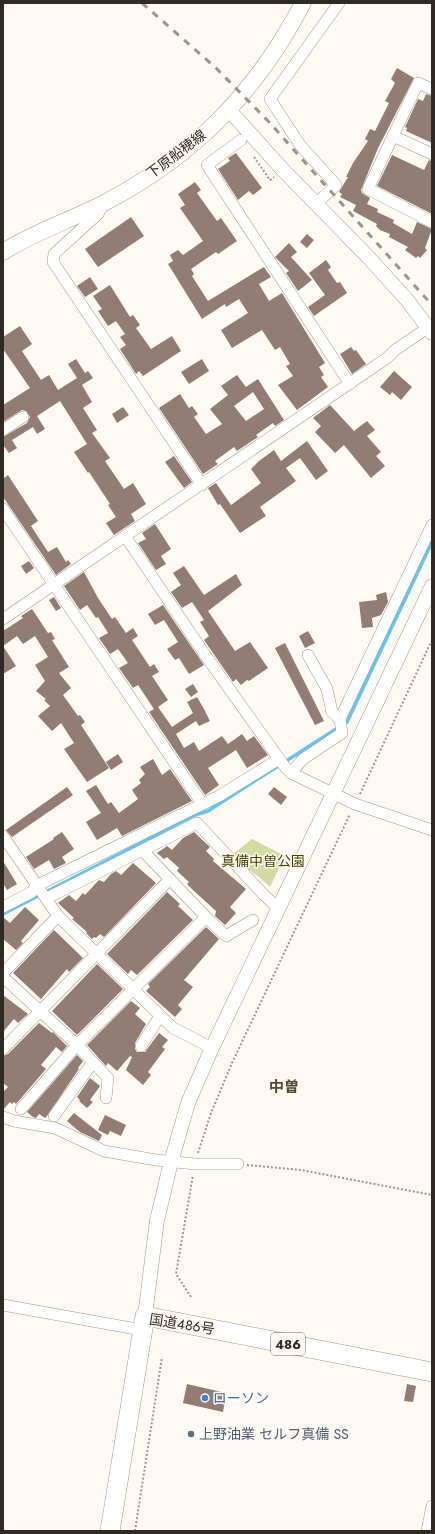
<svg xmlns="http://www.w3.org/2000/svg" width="435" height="1534" viewBox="0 0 435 1534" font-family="Jost,'Noto Sans JP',sans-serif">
	<rect width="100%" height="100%" fill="#fef9f2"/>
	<path fill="#d3dba4" d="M252 839 285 856 270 887C258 875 244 867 232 855Z"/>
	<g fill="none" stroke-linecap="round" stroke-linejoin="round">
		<path stroke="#65c5f2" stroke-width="3.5" d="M3 914 195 815 208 811 347 722 432 542"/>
	</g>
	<g fill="#917d73" fill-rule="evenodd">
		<path d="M397 68 414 78 378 148 361 190 362 193 370 198 367 204 378 209 377 212 394 220 393 223 412 234 417 222 432 229 425 248 427 250 420 258 418 256 416 258 405 250 408 247 389 237 390 234 380 230 376 226 377 224 353 211 356 205 340 197 342 194 339 192 348 177H346L353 163 368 141 365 139 370 129 375 131 389 103 385 101 395 83 391 79Z"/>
		<path d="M426 94 432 96V143L406 131 407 128 405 127 418 99 423 101Z"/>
		<path d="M236 153 262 188 253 195 249 191 238 200 218 169 230 161 228 158Z"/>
		<path d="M392 155 424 170 429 160 432 161V214L377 186Z"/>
		<path d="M195 182 201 190 197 193 217 221 221 218 237 241 218 254 216 252 191 269 194 274 192 276 208 301 264 267 271 277 259 284 269 301 282 293 325 363 319 367 324 375 321 377 328 387 297 410 278 385 293 376 286 366 290 364 280 347 275 350 262 330 232 348 221 330 248 313 239 299 226 307 225 304 202 319 168 264 173 261 170 255 178 250 183 255 203 241 180 208 185 205 178 194Z"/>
		<path d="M131 217 144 236 98 267 85 249Z"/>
		<path d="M307 234 314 240 307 248 300 242Z"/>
		<path d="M289 243 297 252 291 257 312 280 298 291 286 273 289 271 275 257Z"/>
		<path d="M326 260 331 267 328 270 337 283 340 282 347 293 314 316 308 307 325 295 309 273Z"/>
		<path d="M90 277 98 289 85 297 77 286Z"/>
		<path d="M110 285 130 317 133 315 140 325 136 328 151 349 172 336 181 351 143 376 139 371 136 374 120 349 126 345 120 337 125 334 116 321 108 326 98 311 102 309 93 296Z"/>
		<path d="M20 326 32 344 22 351 41 380 49 375 58 390 77 378 68 364 76 359 85 373 88 371 93 378 82 385 92 402 83 408 97 430 92 433 110 458 105 461 124 489 133 483 146 504 131 514 135 521 114 535 106 523 116 517 108 505 110 504 89 472 88 473 74 452 87 444 60 401 37 416 45 429 37 434 33 427 12 440 17 448 9 453 3 445V437L27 423 30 417 26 411 22 410 3 422V405L30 388 3 349V337Z"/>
		<path d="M351 347 354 351 356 350 366 364 352 374 340 354Z"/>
		<path d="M202 359 209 371 189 384 181 372Z"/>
		<path d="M394 371 412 387 401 400 392 392 390 395 380 387Z"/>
		<path d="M237 375 246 387 258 379 284 420 275 426 273 423 256 435 258 437 237 451 234 447 215 461 218 464 203 474 159 408 180 394 189 408 192 406 198 414 194 417 206 434 222 424 210 409 228 395 221 386ZM253 392 264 409 246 421 234 406Z"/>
		<path d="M330 405 354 431 367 421 375 430 367 436 381 452 376 456 385 466 371 478 344 445 335 453 315 432 321 426 313 418Z"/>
		<path d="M123 407 129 415 117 423 112 414Z"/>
		<path d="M307 441 328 471 316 480 300 458 286 468 296 481 260 507 266 516 240 533 220 504 218 505 208 488 216 483 231 505 261 483 251 469 259 461 274 450 281 461Z"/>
		<path d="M174 456 192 482 184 488 165 462Z"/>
		<path d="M8 475 38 521 31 526 48 552 57 547 66 562 68 560 71 564 56 575 3 497V479Z"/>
		<path d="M155 524 171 549 161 556 166 564 156 570 138 543 146 539 142 533Z"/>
		<path d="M29 561 34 568 26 574 21 566Z"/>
		<path d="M184 566 204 595 236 574 242 585 208 611 235 651 250 642 268 668 249 681 247 680 241 685 236 679 233 682 204 640 209 636 200 622 204 620 192 602 182 608 171 592 181 585 173 573Z"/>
		<path d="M84 572 98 598 112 619 115 617 126 633 133 628 138 636 132 640 150 667 154 664 159 672 152 676 168 700 158 707 172 727 193 713 187 702 197 697 204 709 210 721 199 726 196 721 176 734 184 748 194 742 199 751 222 736 228 744 242 734 247 741 254 736 268 755 247 768 236 750 208 768 219 785 205 795 149 712 154 709 138 685 133 688 119 668 128 663 118 649 110 654 99 638 108 633 98 617 96 618 87 605 80 610 64 586Z"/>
		<path d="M386 592 388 602 381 615 372 618 373 627 362 628 359 602 377 600 376 595Z"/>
		<path d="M54 597 61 608 56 611 49 600Z"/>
		<path d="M163 605 204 665 189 674 179 658 175 660 167 649 178 642 164 620 155 625 148 614Z"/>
		<path d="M32 609 48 633 51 632 55 639 52 640 69 667 59 673 71 688 63 695 78 716 80 715 85 722 81 725 109 768 87 782 64 749 74 743 61 723 52 731 38 716 50 706 44 700 46 699 36 691 45 681 35 665 48 657 35 636 23 644 17 636 3 646V631L23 618 21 616Z"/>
		<path d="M308 631 315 643 305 648 299 636Z"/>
		<path d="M285 643 324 721 315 725 275 648Z"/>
		<path d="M3 646 16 666 3 674Z"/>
		<path d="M193 684 198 692 191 697 185 689Z"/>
		<path d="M118 754 123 762 111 770 106 762Z"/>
		<path d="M153 759 162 775 170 769 192 801 122 836 117 828 97 840 86 822 101 813 86 791 96 785 108 804 111 802 119 813 138 799 132 790 141 783 139 780 145 774 140 767Z"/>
		<path d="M67 787 73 795 12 837 6 830Z"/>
		<path d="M274 787 287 797 281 805 268 794Z"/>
		<path d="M62 832 74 849 62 857 66 863 54 869 49 860 34 869 26 857 54 839 53 838Z"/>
		<path d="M194 832 210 847 206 851 214 859 213 861 246 889 230 907 236 913 225 925 215 916 216 911 194 891 187 884 189 882 177 871 179 868 167 857 164 859 157 853 167 846 172 850 183 838Z"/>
		<path d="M3 861 17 884 7 890 3 883Z"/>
		<path d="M133 863 156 883 104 937 100 934 96 938 94 937 92 939 86 933 87 932 72 919 74 918 58 903 69 895 76 901 83 893 85 895 99 880 104 882 111 874 116 871 121 875Z"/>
		<path d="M167 892 180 904 178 906 193 920 137 975 131 970 128 974 107 954Z"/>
		<path d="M25 907 39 920 21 941 23 943 16 950 3 939V917L10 923Z"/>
		<path d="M206 927 219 939 184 980 193 987 178 1005 182 1009 175 1017 146 991 150 987 148 984Z"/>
		<path d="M54 930 83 958 69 972 67 969 41 999 13 973Z"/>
		<path d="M97 964 123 989 77 1035 52 1011Z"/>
		<path d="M3 995 28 1014 18 1023 14 1019 3 1032Z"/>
		<path d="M131 1001 140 1008 135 1014 146 1024 135 1043V1049L137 1052H145L159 1033 168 1040 162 1047 165 1049 148 1072 151 1075 143 1085 126 1070 132 1057 130 1056 117 1071 108 1063 106 1066 87 1045Z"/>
		<path d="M39 1023 52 1033 53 1032 67 1046 62 1052 56 1047 41 1065 46 1069 16 1104 14 1102 12 1104 10 1102 3 1110V1092L8 1087 3 1083V1056L8 1054Z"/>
		<path d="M77 1055 83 1061 78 1068 79 1069 47 1116 45 1118 39 1114 36 1118 33 1117 27 1112Z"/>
		<path d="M90 1078 100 1086 90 1100 93 1102 87 1108 79 1101 80 1100 77 1097Z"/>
		<path d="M74 1113 102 1135 99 1141 80 1132 67 1121Z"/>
		<path d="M105 1115 126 1125 121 1136 110 1131 108 1135 98 1130Z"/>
		<path d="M187 1384 226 1393 223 1412 183 1403Z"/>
		<path d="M407 1384 416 1386 413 1402 404 1401Z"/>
	</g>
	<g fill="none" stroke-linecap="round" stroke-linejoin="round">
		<defs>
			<g id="minor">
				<path d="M432 89 418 83 368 189 432 222"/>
				<path d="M393 136 432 154"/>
				<path d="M241 140 207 165 350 384"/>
				<path d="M317 203 336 185 300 145 270 99 339 3"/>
				<path d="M103 204 98 214 54 254 53 262 202 485"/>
				<path d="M3 430 23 417"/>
				<path d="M3 509 199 799 200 805"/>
				<path d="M125 536 208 659 285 767 291 773 355 804 432 830"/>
				<path d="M3 619 387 358 395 350 432 325"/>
				<path d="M308 655 327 689 332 712 340 719"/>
				<path d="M291 773 303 759 342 733 340 719 432 525"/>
				<path d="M3 836 58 916 173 1028 212 1048"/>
				<path d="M143 851 206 917"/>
				<path d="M47 898 197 823 264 895 278 908"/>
				<path d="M3 907 32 892 36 886 219 796 279 759"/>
				<path d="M3 973 58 916"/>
				<path d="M3 977 77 1045 206 917 226 936 253 920"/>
				<path d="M141 1046 160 1016"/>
				<path d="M3 1049 170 879"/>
				<path d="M93 1062 108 1078 106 1098"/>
				<path d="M21 1109 77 1045 93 1062 54 1116"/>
				<path d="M3 1117 14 1121 55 1128 104 1151 156 1160 195 1164H238"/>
				<path d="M3 1305 142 1330"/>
				<path d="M427 1531 432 1506"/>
			</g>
			<g id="tertiary">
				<path d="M229 110 283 170 370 259 407 300 432 333"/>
				<path d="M145 1316 157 1220 171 1162 188 1103 212 1048 432 586"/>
			</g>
			<path id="secondary" d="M3 252C34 232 71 220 104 203 194 156 256 93 303 3"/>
			<path id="trunk" d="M110 1531 145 1316 432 1372"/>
		</defs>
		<use href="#minor" stroke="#a49987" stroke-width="12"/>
		<use href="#tertiary" stroke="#a49987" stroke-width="15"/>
		<use href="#secondary" stroke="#a49987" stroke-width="17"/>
		<use href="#trunk" stroke="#a49987" stroke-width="20"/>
		<g stroke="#9c9790" stroke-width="2" stroke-dasharray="2 2" stroke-linecap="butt">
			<path d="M254 157 270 180 274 177"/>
			<path d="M360 794 432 640"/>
			<path d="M198 1153 211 1113 232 1063 350 814"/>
			<path d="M247 1165 301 1170 432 1195"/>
			<path d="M191 1297 176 1274 193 1175"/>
			<path d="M135 1531 162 1357"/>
		</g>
		<use href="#minor" stroke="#fff" stroke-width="11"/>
		<use href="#tertiary" stroke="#fff" stroke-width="14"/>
		<use href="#secondary" stroke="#fff" stroke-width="16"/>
		<use href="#trunk" stroke="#fff" stroke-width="19"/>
		<path stroke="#9a958e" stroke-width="3" stroke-dasharray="7 7" stroke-linecap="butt" d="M142 3 216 68 269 122 432 305"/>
	</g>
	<circle fill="#3f7fe0" stroke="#fef9f2" stroke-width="1.5" cx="205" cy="1398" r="4"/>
	<circle fill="#5c6f8a" stroke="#fef9f2" stroke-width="1.5" cx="191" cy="1434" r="4"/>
	<g text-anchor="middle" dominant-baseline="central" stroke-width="3" stroke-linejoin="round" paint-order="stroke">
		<rect fill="#fef9f2" stroke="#6d6861" stroke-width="1" x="271" y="1333" width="34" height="22" rx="3"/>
		<g font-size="13" font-weight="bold" fill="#2f2a23">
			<text x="288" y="1344">486</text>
		</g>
		<g font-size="14" fill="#2f2a23" stroke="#fef9f2">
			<text transform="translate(176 154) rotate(-37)">下原船穂線</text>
			<text transform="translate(182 1324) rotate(9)">国道486号</text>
		</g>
		<g font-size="14" fill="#424702" stroke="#fef9f2">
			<text x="263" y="861">真備中曽公園</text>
		</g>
		<g font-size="14" fill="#366cbe" stroke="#fef9f2" text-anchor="start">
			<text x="213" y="1398">ローソン</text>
		</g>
		<g font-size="14" fill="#4e5e75" stroke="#fef9f2" text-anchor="start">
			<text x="199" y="1434">上野油業 セルフ真備 SS</text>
		</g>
		<g font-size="15" font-weight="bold" fill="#514837" stroke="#fef9f2">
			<text x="284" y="1087">中曽</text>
		</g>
	</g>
	<rect width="435" height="1534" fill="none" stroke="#2f2a23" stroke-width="8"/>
</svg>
